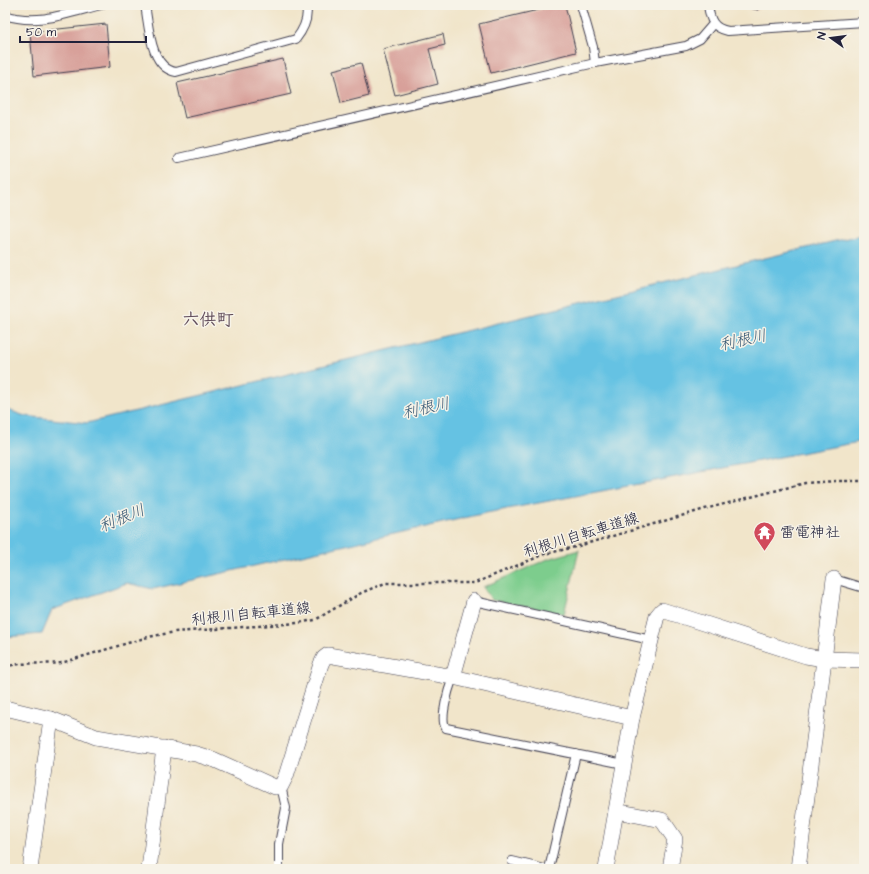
<svg xmlns="http://www.w3.org/2000/svg" width="869" height="874" viewBox="0 0 869 874" font-family="'Architects Daughter','Klee One',sans-serif">
	<rect width="100%" height="100%" fill="#f7f3e8"/>
	<filter id="ink" filterUnits="userSpaceOnUse"><feTurbulence type="fractalNoise" baseFrequency=".025" numOctaves="2"/><feDisplacementMap in="SourceGraphic" scale="8" xChannelSelector="R" yChannelSelector="G"/><feConvolveMatrix kernelMatrix="1 2 1 2 8 2 1 2 1" color-interpolation-filters="sRGB"/></filter>
	<filter id="wash" filterUnits="userSpaceOnUse"><feTurbulence type="fractalNoise" baseFrequency=".012" numOctaves="4" result="noise"/><feDisplacementMap in="SourceGraphic" scale="16" xChannelSelector="R" yChannelSelector="G"/><feGaussianBlur stdDeviation="0.9" result="paint"/><feColorMatrix in="noise" values="0 0 0 0 0 0 0 0 0 0 0 0 0 0 0 0 0 1.4 0 .05"/><feComposite in="paint" operator="in"/></filter>
	<g filter="url(#wash)">
		<rect width="100%" height="100%" fill="#f1e5ca"/>
		<path fill="#7dcd8d" stroke="#507864" d="M579 550 564 614 492 600 483 587 548 559Z"/>
		<path fill="#65c2e3" stroke="#44728f" d="M864 234V441L486 513 153 589 127 583 52 610 42 634 5 637V409L25 416 87 423Z"/>
		<g id="blocks">
			<g fill="#d8a09a">
				<path d="M559 5H565L576 52 491 73 479 24Z"/>
				<path d="M736 5H759L758 10Z"/>
				<path d="M106 24 110 67 34 76 30 32Z"/>
				<path d="M443 34 445 45 429 49 438 84 395 95 383 49Z"/>
				<path d="M283 59 291 94 185 118 177 83Z"/>
				<path d="M361 63 369 96 341 103 333 70Z"/>
			</g>
		</g>
	</g>
	<g filter="url(#ink)">
		<use href="#blocks" fill-opacity="0" stroke="#413f50" stroke-width="1"/>
		<g fill="none" stroke-linecap="round" stroke-linejoin="round">
			<defs>
				<g id="service">
					<path d="M145 5C149 26 150 68 176 72L296 39C304 29 309 18 306 5"/>
					<path d="M581 5 593 47 595 63"/>
					<path d="M708 5C710 20 713 28 728 31L864 22"/>
					<path d="M5 15C37 26 69 13 101 5"/>
					<path d="M179 158 595 63 686 46 700 39 713 24"/>
					<path d="M834 579 864 588"/>
					<path d="M474 601 651 640"/>
					<path d="M453 677C449 688 439 719 446 728L624 764"/>
					<path d="M512 861 545 869"/>
					<path d="M279 869V844L286 808 281 786"/>
					<path d="M549 869 576 754"/>
				</g>
				<g id="minor">
					<path d="M453 677 474 601"/>
					<path d="M5 708 51 719 96 737 196 754 215 760 275 787 281 786 286 776 321 664 324 658 328 655 453 677 632 718"/>
					<path d="M616 811 662 820 675 839 670 869"/>
					<path d="M30 869 51 719"/>
					<path d="M149 869 164 748"/>
					<path d="M606 869 632 718 657 616 662 610 806 656 824 659 864 660"/>
					<path d="M798 869 834 579"/>
				</g>
			</defs>
			<use href="#service" stroke="#413f50" stroke-width="10"/>
			<use href="#minor" stroke="#413f50" stroke-width="16"/>
			<path stroke="#413f50" stroke-width="2.5" stroke-dasharray="3 3" stroke-linecap="butt" d="M5 667C24 661 42 665 61 663L148 637 175 632 298 623 315 620 361 593 385 583H475L545 554 575 547 705 509 805 483 836 481H864"/>
			<use href="#service" stroke="#fff" stroke-width="8"/>
			<use href="#minor" stroke="#fff" stroke-width="15"/>
		</g>
	</g>
	<defs>
		<symbol id="temple-pin" viewBox="-11 -11 22 30"><path d="M0 17L-7.5 6A9.5 9.5 0 1 1 7.5 6Z" fill="#d1495b" stroke="#f7f3e8"/><path d="M0-6L5-2H3V0L6.5 2.5H4V6H1.5V3h-3V6H-4V2.5H-6.5L-3 0V-2H-5Z" fill="#fff"/></symbol>
	</defs>
	<g fill-rule="evenodd">
		<use href="#temple-pin" x="752" y="520" width="25" height="34"/>
	</g>
	<g text-anchor="middle" dominant-baseline="central" stroke-width="3" stroke-linejoin="round" paint-order="stroke">
		<g font-size="15" fill="#22223b" stroke="#f7f3e8" text-anchor="start">
			<text x="780" y="532">雷電神社</text>
		</g>
		<g font-size="15" fill="#22223b" stroke="#f7f3e8">
			<text transform="translate(581 535) rotate(-17)">利根川自転車道線</text>
			<text transform="translate(251 614) rotate(-6)">利根川自転車道線</text>
		</g>
		<g font-size="16" font-style="italic" fill="#395a76" stroke="#f7f3e8">
			<text transform="translate(743 340) rotate(-12)">利根川</text>
			<text transform="translate(426 408) rotate(-12)">利根川</text>
			<text transform="translate(122 518) rotate(-22)">利根川</text>
		</g>
		<g font-size="17" font-weight="bold" fill="#624e5c" stroke="#f7f3e8">
			<text x="208" y="320">六供町</text>
		</g>
	</g>
	<rect width="869" height="874" fill="none" stroke="#f7f3e8" stroke-width="20"/>
	<g transform="translate(831 38) rotate(284)" stroke="#f7f3e8" stroke-width="3" paint-order="stroke">
	<path d="M0-3L7 15L0 10L-7 15Z" fill="#22223b"/>
	<text y="-6" font-size="11" font-weight="bold" text-anchor="middle" fill="#22223b">N</text>
	</g>
	<path d="M20 36v6h126v-6" fill="none" stroke="#22223b" stroke-width="2"/>
	<text x="26" y="36" font-size="12" fill="#22223b" stroke="#f7f3e8" stroke-width="3" paint-order="stroke">50 m</text>
</svg>
